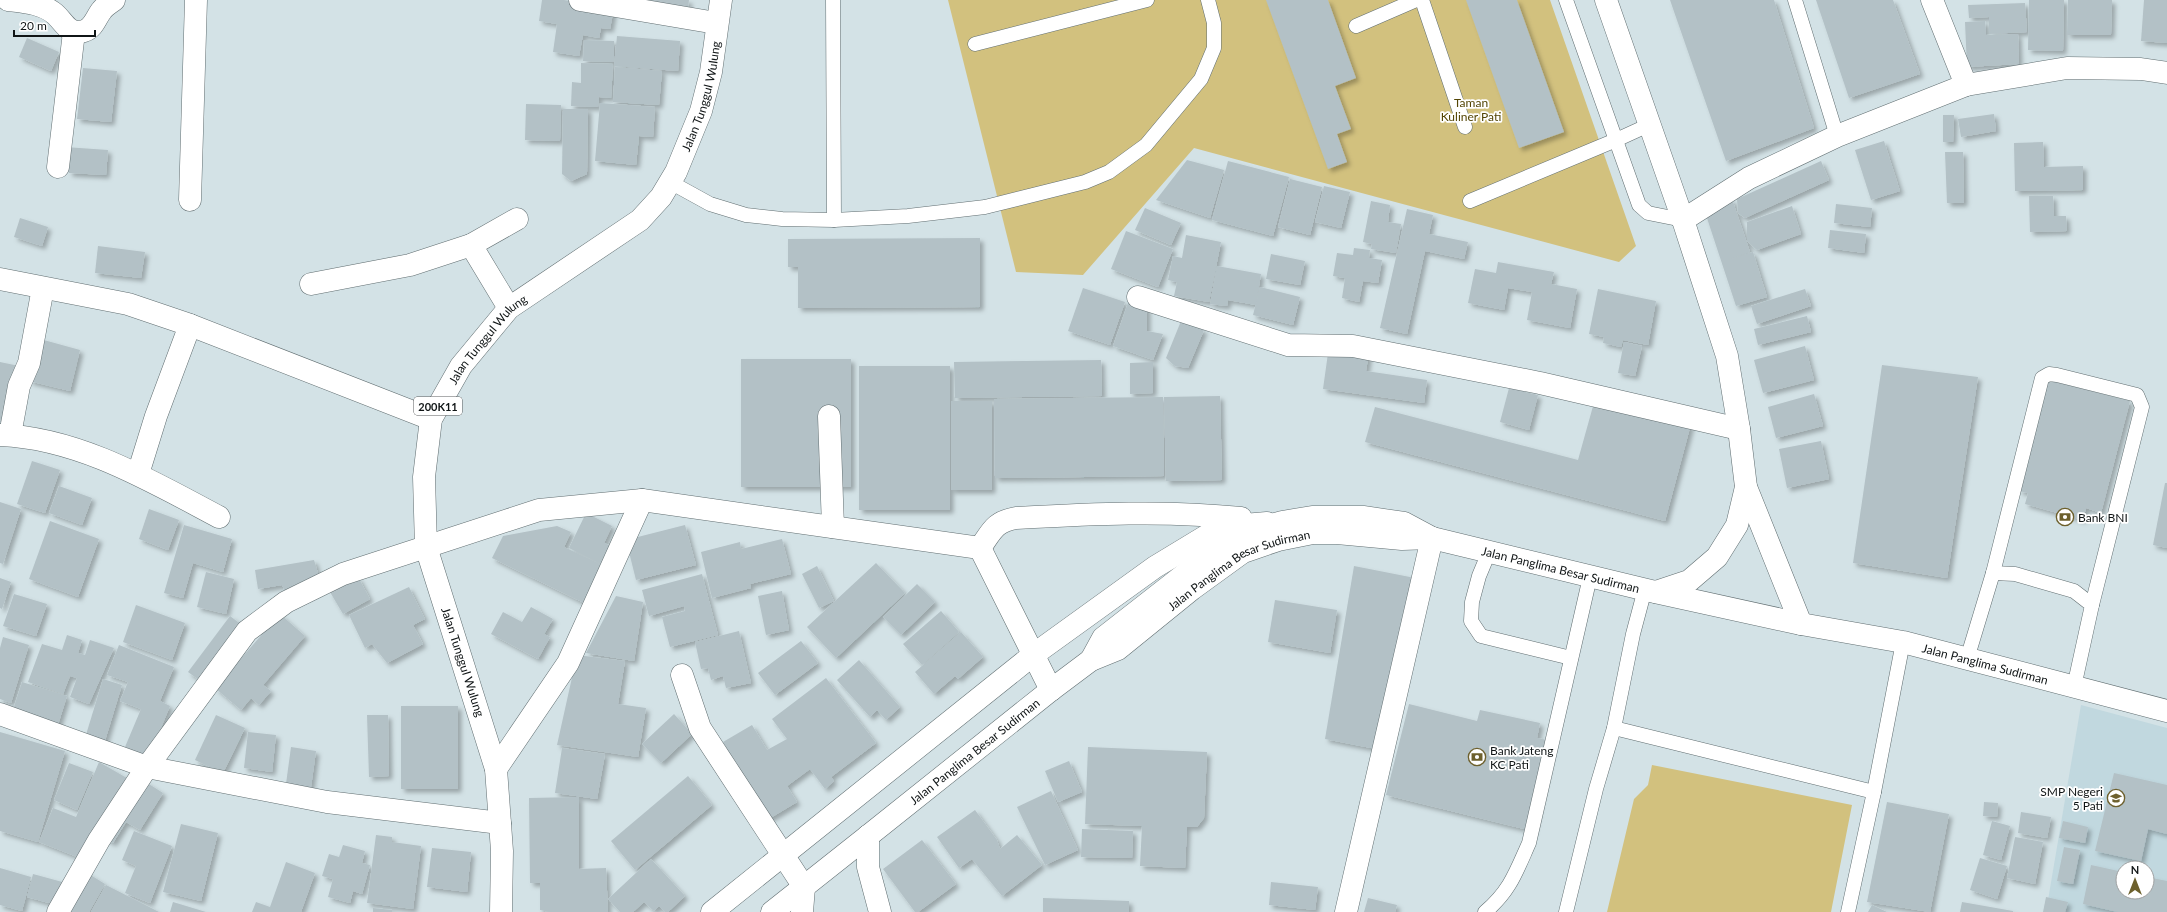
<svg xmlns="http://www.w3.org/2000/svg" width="2167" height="912" viewBox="0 0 2167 912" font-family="Lato,sans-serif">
	<defs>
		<filter id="shadow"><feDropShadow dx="3.5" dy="3.5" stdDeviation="2" flood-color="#0004"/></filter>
	</defs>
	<rect width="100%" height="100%" fill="#d3e2e6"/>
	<path fill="#c1d8df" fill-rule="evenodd" d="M2081 705 2167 728V912H2046ZM2123 868H2147V892H2123Z"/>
	<g fill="#d2c17e">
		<path d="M948 0H1550L1636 246 1619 262 1194 148 1083 275 1016 272Z"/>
		<path d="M1652 765 1852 805 1831 912H1607L1634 799 1648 785Z"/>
	</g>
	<g fill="#b3c1c6" filter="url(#shadow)">
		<path d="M542 0H564L614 8 610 29 601 28 599 38 583 35 579 56 553 52 557 24 539 21Z"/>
		<path d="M637 0H689L688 8Z"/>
		<path d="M1266 0H1328L1356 78 1335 86 1351 129 1337 134 1347 162 1328 169Z"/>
		<path d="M1466 0H1517L1564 132 1519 148Z"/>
		<path d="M1670 0H1774L1814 128 1726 161Z"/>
		<path d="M1816 0H1893L1920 74 1849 98Z"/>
		<path d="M2029 0H2064L2063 51 2028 50Z"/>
		<path d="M2068 0H2112L2111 35H2067Z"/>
		<path d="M2144 0H2167V43L2141 41Z"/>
		<path d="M2025 3 2027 32 1989 34V17L1969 18 1968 5Z"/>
		<path d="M1985 21 1986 35 2018 34 2019 64 1967 67 1965 22Z"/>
		<path d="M617 36 680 41 678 71 614 66Z"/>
		<path d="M27 38 59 52 51 71 19 57Z"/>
		<path d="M584 40 614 41V62L583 61Z"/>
		<path d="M581 63 613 64 611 98 599 97 598 107 571 106 572 82 581 83Z"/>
		<path d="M615 67 662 71 659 105 613 102Z"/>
		<path d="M83 68 117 71 111 122 77 119Z"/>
		<path d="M600 103 655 107 653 137 639 136 636 165 595 161Z"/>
		<path d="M526 104 561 105 560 141 525 140Z"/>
		<path d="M563 109H588L587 174 571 181 562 174Z"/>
		<path d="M1994 114 1996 131 1961 137 1958 119Z"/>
		<path d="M1943 115H1954L1953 142H1943Z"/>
		<path d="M1884 141 1900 191 1871 200 1855 150Z"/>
		<path d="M2043 142 2044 167 2083 166V190L2015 191 2014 143Z"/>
		<path d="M65 147 108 150 106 175 69 173V162Z"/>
		<path d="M1945 152H1963L1964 203H1947Z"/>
		<path d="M1187 160 1224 170 1210 218 1156 200Z"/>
		<path d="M1228 161 1289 177 1273 236 1212 220Z"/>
		<path d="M1821 161 1829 180 1745 218 1738 213 1737 199Z"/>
		<path d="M1290 179 1322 187 1310 235 1278 227Z"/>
		<path d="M1324 186 1350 192 1341 228 1315 222Z"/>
		<path d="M2029 196H2053L2054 216H2066L2067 231 2030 232Z"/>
		<path d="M1732 199 1750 252 1728 260 1753 252 1767 297 1736 306 1704 209Z"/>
		<path d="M1371 201 1390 205 1388 222 1401 224 1396 253 1371 249 1372 244 1363 242Z"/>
		<path d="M1836 204 1872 208 1870 227 1834 223Z"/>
		<path d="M1792 206 1801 234 1757 250 1747 241V222Z"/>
		<path d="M1145 208 1181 223 1171 245 1135 230Z"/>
		<path d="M1407 209 1433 215 1429 234 1468 242 1464 259 1425 251 1407 334 1380 328Z"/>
		<path d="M20 218 48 227 42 246 14 237Z"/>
		<path d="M1830 230 1866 234 1864 253 1828 248Z"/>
		<path d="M1126 231 1173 249 1158 287 1111 269Z"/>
		<path d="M1186 235 1221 242 1209 302 1174 296 1177 282 1168 280 1173 256 1182 258Z"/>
		<path d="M980 238V307L798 308V267H788V239Z"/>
		<path d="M98 246 145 252 141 278 95 273Z"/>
		<path d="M1354 248 1370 250 1369 258 1382 260 1378 283 1363 281 1359 302 1342 298 1345 278 1333 276 1337 253 1353 255Z"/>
		<path d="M1271 254 1305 261 1300 285 1266 279Z"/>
		<path d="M1498 262 1554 272 1551 284 1577 289 1570 328 1527 320 1532 292 1508 288 1504 310 1468 303 1475 269 1496 273Z"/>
		<path d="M1217 266 1261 274 1256 305 1228 300 1227 306 1210 304Z"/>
		<path d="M1260 287 1300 297 1293 325 1253 315Z"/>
		<path d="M1083 288 1125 302 1110 345 1068 331Z"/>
		<path d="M1598 289 1656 301 1648 345 1623 340 1621 347 1603 343 1604 337 1589 334Z"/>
		<path d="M1805 289 1811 306 1757 324 1751 306Z"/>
		<path d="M1129 300 1147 307V331L1163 334 1153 360 1113 346Z"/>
		<path d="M1807 316 1811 332 1758 345 1754 329Z"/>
		<path d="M1181 321 1204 330 1188 368 1175 366 1166 358Z"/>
		<path d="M40 339 80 350 70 391 29 381Z"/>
		<path d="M1624 342 1642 346 1635 376 1618 373Z"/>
		<path d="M1329 346 1369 352 1366 371 1427 380 1424 403 1323 389Z"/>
		<path d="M1805 346 1814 380 1763 393 1754 360Z"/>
		<rect x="741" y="359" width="110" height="128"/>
		<path d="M1101 360 1102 396 955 398 954 362Z"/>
		<path d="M0 362 19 366 5 424 0 422Z"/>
		<path d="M1153 362V393L1130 394V363Z"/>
		<path d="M1882 365 1978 377 1947 578 1853 563Z"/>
		<rect x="859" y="366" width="91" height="144"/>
		<path d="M2048 380 2130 401 2101 513 2086 508 2083 520 2025 504 2028 493 2019 491Z"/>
		<path d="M1509 388 1538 395 1529 430 1500 422Z"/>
		<path d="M1814 394 1823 426 1776 438 1768 407Z"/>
		<path d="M1220 396 1222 480 1166 481 1164 397Z"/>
		<path d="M1163 397 1164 476 995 478 994 399Z"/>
		<path d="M1595 399 1691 424 1665 521 1365 442 1375 407 1578 460Z"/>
		<rect x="951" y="401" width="41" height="89"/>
		<path d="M1821 441 1829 479 1787 488 1779 449Z"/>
		<path d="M32 461 60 470 45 513 17 504Z"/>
		<path d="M2165 483H2167V548L2153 545Z"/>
		<path d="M59 486 92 498 82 525 49 513Z"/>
		<path d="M0 502 21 509 3 564 0 563Z"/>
		<path d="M149 509 179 520 168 550 139 539Z"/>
		<path d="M586 513 612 526 604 543 616 548 607 567 569 548Z"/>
		<path d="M50 521 99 539 78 597 29 579Z"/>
		<path d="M184 525 232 539 223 572 193 563 183 598 164 593Z"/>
		<path d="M685 525 696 565 636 580 626 540Z"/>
		<path d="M557 526 571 532 564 547 602 565 584 603 492 558 503 536Z"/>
		<path d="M782 539 791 574 750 584 751 588 712 598 701 552 740 542 741 549Z"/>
		<path d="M314 560 321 583 288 598 282 585 258 589 255 570Z"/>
		<path d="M876 563 905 593 836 658 807 627Z"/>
		<path d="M817 566 834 601 819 608 802 574Z"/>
		<path d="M1354 566 1415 578 1376 749 1325 739Z"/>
		<path d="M206 572 234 579 226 614 197 607Z"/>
		<path d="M702 574 718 635 670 647 662 617 685 611 684 606 649 616 642 590Z"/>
		<path d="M358 577 370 599 343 614 330 592Z"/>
		<path d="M0 578 11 582 2 609 0 608Z"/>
		<path d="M917 584 935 602 901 635 883 617Z"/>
		<path d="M409 587 425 619 413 625 423 644 387 663 372 644 365 648 349 615Z"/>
		<path d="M782 591 789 630 766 635 758 596Z"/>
		<path d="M14 594 47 604 36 636 3 626Z"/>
		<path d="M616 596 643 602 634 661 586 653Z"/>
		<path d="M1275 600 1337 610 1330 653 1268 642Z"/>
		<path d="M136 605 185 623 172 660 123 642Z"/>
		<path d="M531 607 553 619 544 634 550 637 538 659 491 634 503 612 522 622Z"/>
		<path d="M941 611 959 632 922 665 903 644Z"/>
		<path d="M280 614 305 636 263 685 271 691 259 705 251 698 241 710 215 688Z"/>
		<path d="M230 616 247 629 205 684 188 672Z"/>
		<path d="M739 631 751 683 726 688 723 676 711 680 708 668 701 669 695 642Z"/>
		<path d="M961 632 983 657 958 679 955 676 934 694 915 672Z"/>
		<path d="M67 635 82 640 78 653 85 655 90 640 114 648 89 704 70 697 77 678 70 676 63 694 28 682 42 644 62 650Z"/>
		<path d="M3 637 29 645 11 703 0 699V648Z"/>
		<path d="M801 641 818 663 775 695 758 673Z"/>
		<path d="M119 645 174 667 160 701 170 706 149 757 125 747 141 709 120 701 128 682 107 675Z"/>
		<path d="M577 655 625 661 618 704 646 708 638 757 557 745Z"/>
		<path d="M859 660 900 707 886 720 877 710 870 717 837 680Z"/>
		<path d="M826 678 876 743 831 777 834 781 825 789 810 769 787 786 797 802 767 820 723 742 752 725 767 750 787 739 772 719Z"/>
		<path d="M103 679 122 685 104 744 85 738Z"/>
		<path d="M22 682 67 696 57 728 12 713Z"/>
		<path d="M1409 704 1477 721 1480 710 1540 723 1537 738 1552 741 1532 831 1386 795Z"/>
		<rect x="401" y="706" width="57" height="83"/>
		<path d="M674 714 692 734 661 763 642 744Z"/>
		<path d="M216 715 245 728 223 773 195 760Z"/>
		<path d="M367 715H388L389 776 369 777Z"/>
		<path d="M0 732 65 751 38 842 0 831Z"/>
		<path d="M248 732 276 735 272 772 244 768Z"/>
		<path d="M291 747 316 751 311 787 286 784Z"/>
		<path d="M1088 747 1207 752 1204 818 1197 827H1187L1185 868 1140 866 1142 826 1085 824Z"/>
		<path d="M562 748 605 754 597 799 555 793Z"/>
		<path d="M1069 761 1082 792 1058 802 1045 771Z"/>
		<path d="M99 762 132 781 85 860 39 842 53 808 76 817Z"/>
		<path d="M69 763 93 772 77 810 54 800Z"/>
		<path d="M2114 773 2167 785V834L2148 829 2141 861 2095 851Z"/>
		<path d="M688 776 712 805 635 870 611 841Z"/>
		<path d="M141 779 163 793 140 830 126 822 113 843 104 838Z"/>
		<path d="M1051 791 1078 850 1045 865 1017 807Z"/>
		<path d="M579 797V869L606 868 608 912H550L540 910V883H530L529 798Z"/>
		<path d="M1887 802 1949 814 1930 912 1867 902Z"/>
		<path d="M1984 802 1998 803 1997 817 1983 816Z"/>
		<path d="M975 810 997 840 1000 849 1017 835 1042 865 1002 896 972 859 959 868 937 837Z"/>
		<path d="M2021 812 2051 817 2047 838 2018 833Z"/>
		<path d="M1992 821 2010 826 2001 860 1983 855Z"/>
		<path d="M2063 821 2088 827 2085 843 2059 838Z"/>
		<path d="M181 824 218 833 201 901 163 892Z"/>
		<path d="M1082 829 1133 831 1132 858 1081 857Z"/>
		<path d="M134 831 172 846 150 903 125 893 136 866 122 860Z"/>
		<path d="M376 835 392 837V842L421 846 413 909 367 903Z"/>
		<path d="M2015 837 2043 842 2035 884 2007 878Z"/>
		<path d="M922 840 956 884 918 912H915L883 869Z"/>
		<path d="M343 845 365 851 362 863 370 865 362 894 353 891 350 903 328 897 333 879 322 876 329 854 339 857Z"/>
		<path d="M2064 847 2080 850 2073 884 2057 881Z"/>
		<path d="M432 848 471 852 467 892 427 887Z"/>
		<path d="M1980 858 2007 866 1997 899 1970 890Z"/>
		<path d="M651 859 685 896 668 912H665L659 906 654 911 644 902 633 912H620L608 899Z"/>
		<path d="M286 862 315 873 301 912H252L256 902 270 907Z"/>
		<path d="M2091 865 2123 872V892H2147V877L2167 881V912H2118L2083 904Z"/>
		<path d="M0 868 31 877 22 911 0 905Z"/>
		<path d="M84 871 105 884 89 912H60Z"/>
		<path d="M33 874 66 883 60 906 27 897Z"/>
		<path d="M1271 882 1318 887 1315 910 1269 905Z"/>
		<path d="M106 885 159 912H91Z"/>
		<path d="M2046 897 2068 902 2065 912H2043Z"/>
		<path d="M1043 898 1129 901V912H1043Z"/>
		<path d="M1368 898 1397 905 1395 912H1364Z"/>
		<path d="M173 902 206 912H170Z"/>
		<path d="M1962 902 2013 911V912H1960Z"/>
		<path d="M1872 905 1887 912H1868Z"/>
		<path d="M373 908 392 910V912H373Z"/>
	</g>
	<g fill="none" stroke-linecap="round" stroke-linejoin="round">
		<defs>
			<g id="lane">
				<path d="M833 0 834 220"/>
				<path d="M1422 0 1465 127"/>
				<path d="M1566 0 1639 205 1648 213 1683 220"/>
				<path d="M1795 0 1837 136"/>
				<path d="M1356 26 1416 0"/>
				<path d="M975 44 1147 0"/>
				<path d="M670 182 710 204 746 215 782 219 834 220 908 216 985 207 1085 182 1109 172 1146 145 1201 79 1214 48V23L1208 0"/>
				<path d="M1470 201 1616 140 1651 124"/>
				<path d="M1489 552 1479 576 1472 602 1471 621 1481 636 1571 658"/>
				<path d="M1993 573 2042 378 2049 374 2057 375 2137 395 2142 407 2092 605"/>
				<path d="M1967 659 1993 573 2015 574 2074 591 2092 605 2074 687"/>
				<path d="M1614 728 1874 792"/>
				<path d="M1485 912C1510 891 1516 872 1529 843L1590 577"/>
				<path d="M1566 912 1596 789 1614 728 1633 634 1645 589"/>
				<path d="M1848 912 1874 792 1903 642"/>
			</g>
			<g id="street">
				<path d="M8 0C24 2 42 3 55 14 64 22 69 36 84 31 94 28 96 17 102 10 105 6 110 3 114 0"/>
				<path d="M580 0 716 23"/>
				<path d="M1932 0 1966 85"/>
				<path d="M58 167 74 32"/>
				<path d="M190 200 196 0"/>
				<path d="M1683 220 1749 178 1837 136 1966 85 2067 68 2141 69 2167 73"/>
				<path d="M471 245 517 219"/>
				<path d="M0 279 128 304 190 325 431 419"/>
				<path d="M311 284 410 265 471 245 509 308"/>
				<path d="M1138 297 1288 345 1353 346 1540 383 1739 429"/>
				<path d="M829 416 833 527"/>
				<path d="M0 435C79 438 151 481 219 517"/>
				<path d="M10 435 19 386 29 363 43 288"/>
				<path d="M138 474 156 416 190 325"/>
				<path d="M980 548C992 531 994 522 1016 518 1091 514 1166 510 1241 518"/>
				<path d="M682 675 700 728 804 887 802 912"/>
				<path d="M0 714 147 767 327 802 500 823"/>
				<path d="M496 769 568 663 642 500"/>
				<path d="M58 912 99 840 147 767 247 631 286 602 343 574 539 510 642 500 980 548 1051 690"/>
				<path d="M712 912 1033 655 1155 567 1221 527 1267 523"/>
				<path d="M1346 912 1432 538"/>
			</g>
			<g id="secondary">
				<path d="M1606 0 1683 220 1727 356 1739 429 1746 487 1801 624"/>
				<path d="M1656 592 1689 581 1717 557 1737 525 1746 487"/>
				<path d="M1091 660 1103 638 1199 563 1231 542 1254 530 1282 522 1312 517H1363L1404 523 1432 538"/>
				<path id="s1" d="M868 836 1051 690 1091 660 1118 649 1192 589 1243 552 1278 540 1313 533H1337L1402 539 1432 538 1655 592 1801 624 1903 642 2167 711"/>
			</g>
			<g id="primary">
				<path d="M868 836V867L880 912"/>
				<path id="s2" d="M501 912 502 851 496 769 426 547 424 477 431 419 461 366 509 308 640 220 661 197 676 172 701 111 711 72 721 0"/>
				<path d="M772 912 868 836"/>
			</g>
		</defs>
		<use href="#lane" stroke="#616e71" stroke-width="15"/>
		<use href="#street" stroke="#616e71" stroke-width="23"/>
		<use href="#secondary" stroke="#616e71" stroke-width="23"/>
		<use href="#primary" stroke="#616e71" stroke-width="23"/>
		<use href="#lane" stroke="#fff" stroke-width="14"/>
		<use href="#street" stroke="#fff" stroke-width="22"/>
		<use href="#secondary" stroke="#fff" stroke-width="22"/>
		<use href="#primary" stroke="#fff" stroke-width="22"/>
	</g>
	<defs>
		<symbol id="bank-ring" viewBox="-11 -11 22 22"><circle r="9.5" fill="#fff" stroke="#6d602d" stroke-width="1.5"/><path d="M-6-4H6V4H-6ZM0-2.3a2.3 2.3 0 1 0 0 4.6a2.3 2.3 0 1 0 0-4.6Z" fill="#6d602d"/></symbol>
		<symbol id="school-ring" viewBox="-11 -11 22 22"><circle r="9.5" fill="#fff" stroke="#6d602d" stroke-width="1.5"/><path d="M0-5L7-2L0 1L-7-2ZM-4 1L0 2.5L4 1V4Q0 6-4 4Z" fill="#6d602d"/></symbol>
	</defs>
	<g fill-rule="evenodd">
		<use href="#bank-ring" x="2055" y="507" width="20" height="20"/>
		<use href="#bank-ring" x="1467" y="747" width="20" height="20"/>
		<use href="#school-ring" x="2106" y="788" width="20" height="20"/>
	</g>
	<g text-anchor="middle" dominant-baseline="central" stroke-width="3.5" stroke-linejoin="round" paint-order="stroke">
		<rect fill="#fff" stroke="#585b5c" stroke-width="1" x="414" y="397" width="48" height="18" rx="3"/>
		<g font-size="11" font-weight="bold" fill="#101516">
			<text x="438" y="406">200K11</text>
		</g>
		<g font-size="12" fill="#101516" stroke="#fff">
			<text stroke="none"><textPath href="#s2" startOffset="939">Jalan Tunggul Wulung</textPath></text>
			<text stroke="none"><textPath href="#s2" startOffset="603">Jalan Tunggul Wulung</textPath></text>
			<text stroke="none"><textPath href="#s1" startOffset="796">Jalan Panglima Besar Sudirman</textPath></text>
			<text stroke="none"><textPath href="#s1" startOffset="460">Jalan Panglima Besar Sudirman</textPath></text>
			<text transform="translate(463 662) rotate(72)">Jalan Tunggul Wulung</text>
			<text stroke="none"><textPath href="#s1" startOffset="1231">Jalan Panglima Sudirman</textPath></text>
			<text stroke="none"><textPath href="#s1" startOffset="136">Jalan Panglima Besar Sudirman</textPath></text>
		</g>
		<g font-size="12" fill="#534505" stroke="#fff">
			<text x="1471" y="102">Taman<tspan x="1471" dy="14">Kuliner Pati</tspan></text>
		</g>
		<g font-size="12" fill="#101516" stroke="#fff" text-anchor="start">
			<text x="2078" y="517">Bank BNI</text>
			<text x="1490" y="750">Bank Jateng<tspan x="1490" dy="14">KC Pati</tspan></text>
			<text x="2103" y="791" text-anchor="end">SMP Negeri<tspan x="2103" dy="14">5 Pati</tspan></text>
		</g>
	</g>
	<g transform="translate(2135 880)"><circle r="19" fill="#ffffff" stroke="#9fa1a2"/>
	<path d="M0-3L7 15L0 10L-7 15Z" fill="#6d602d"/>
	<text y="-6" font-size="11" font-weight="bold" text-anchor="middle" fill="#101516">N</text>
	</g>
	<path d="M14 30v6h81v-6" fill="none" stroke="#101516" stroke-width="2"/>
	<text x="20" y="30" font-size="12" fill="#101516" stroke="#ffffff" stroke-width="3" paint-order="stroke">20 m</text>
</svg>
